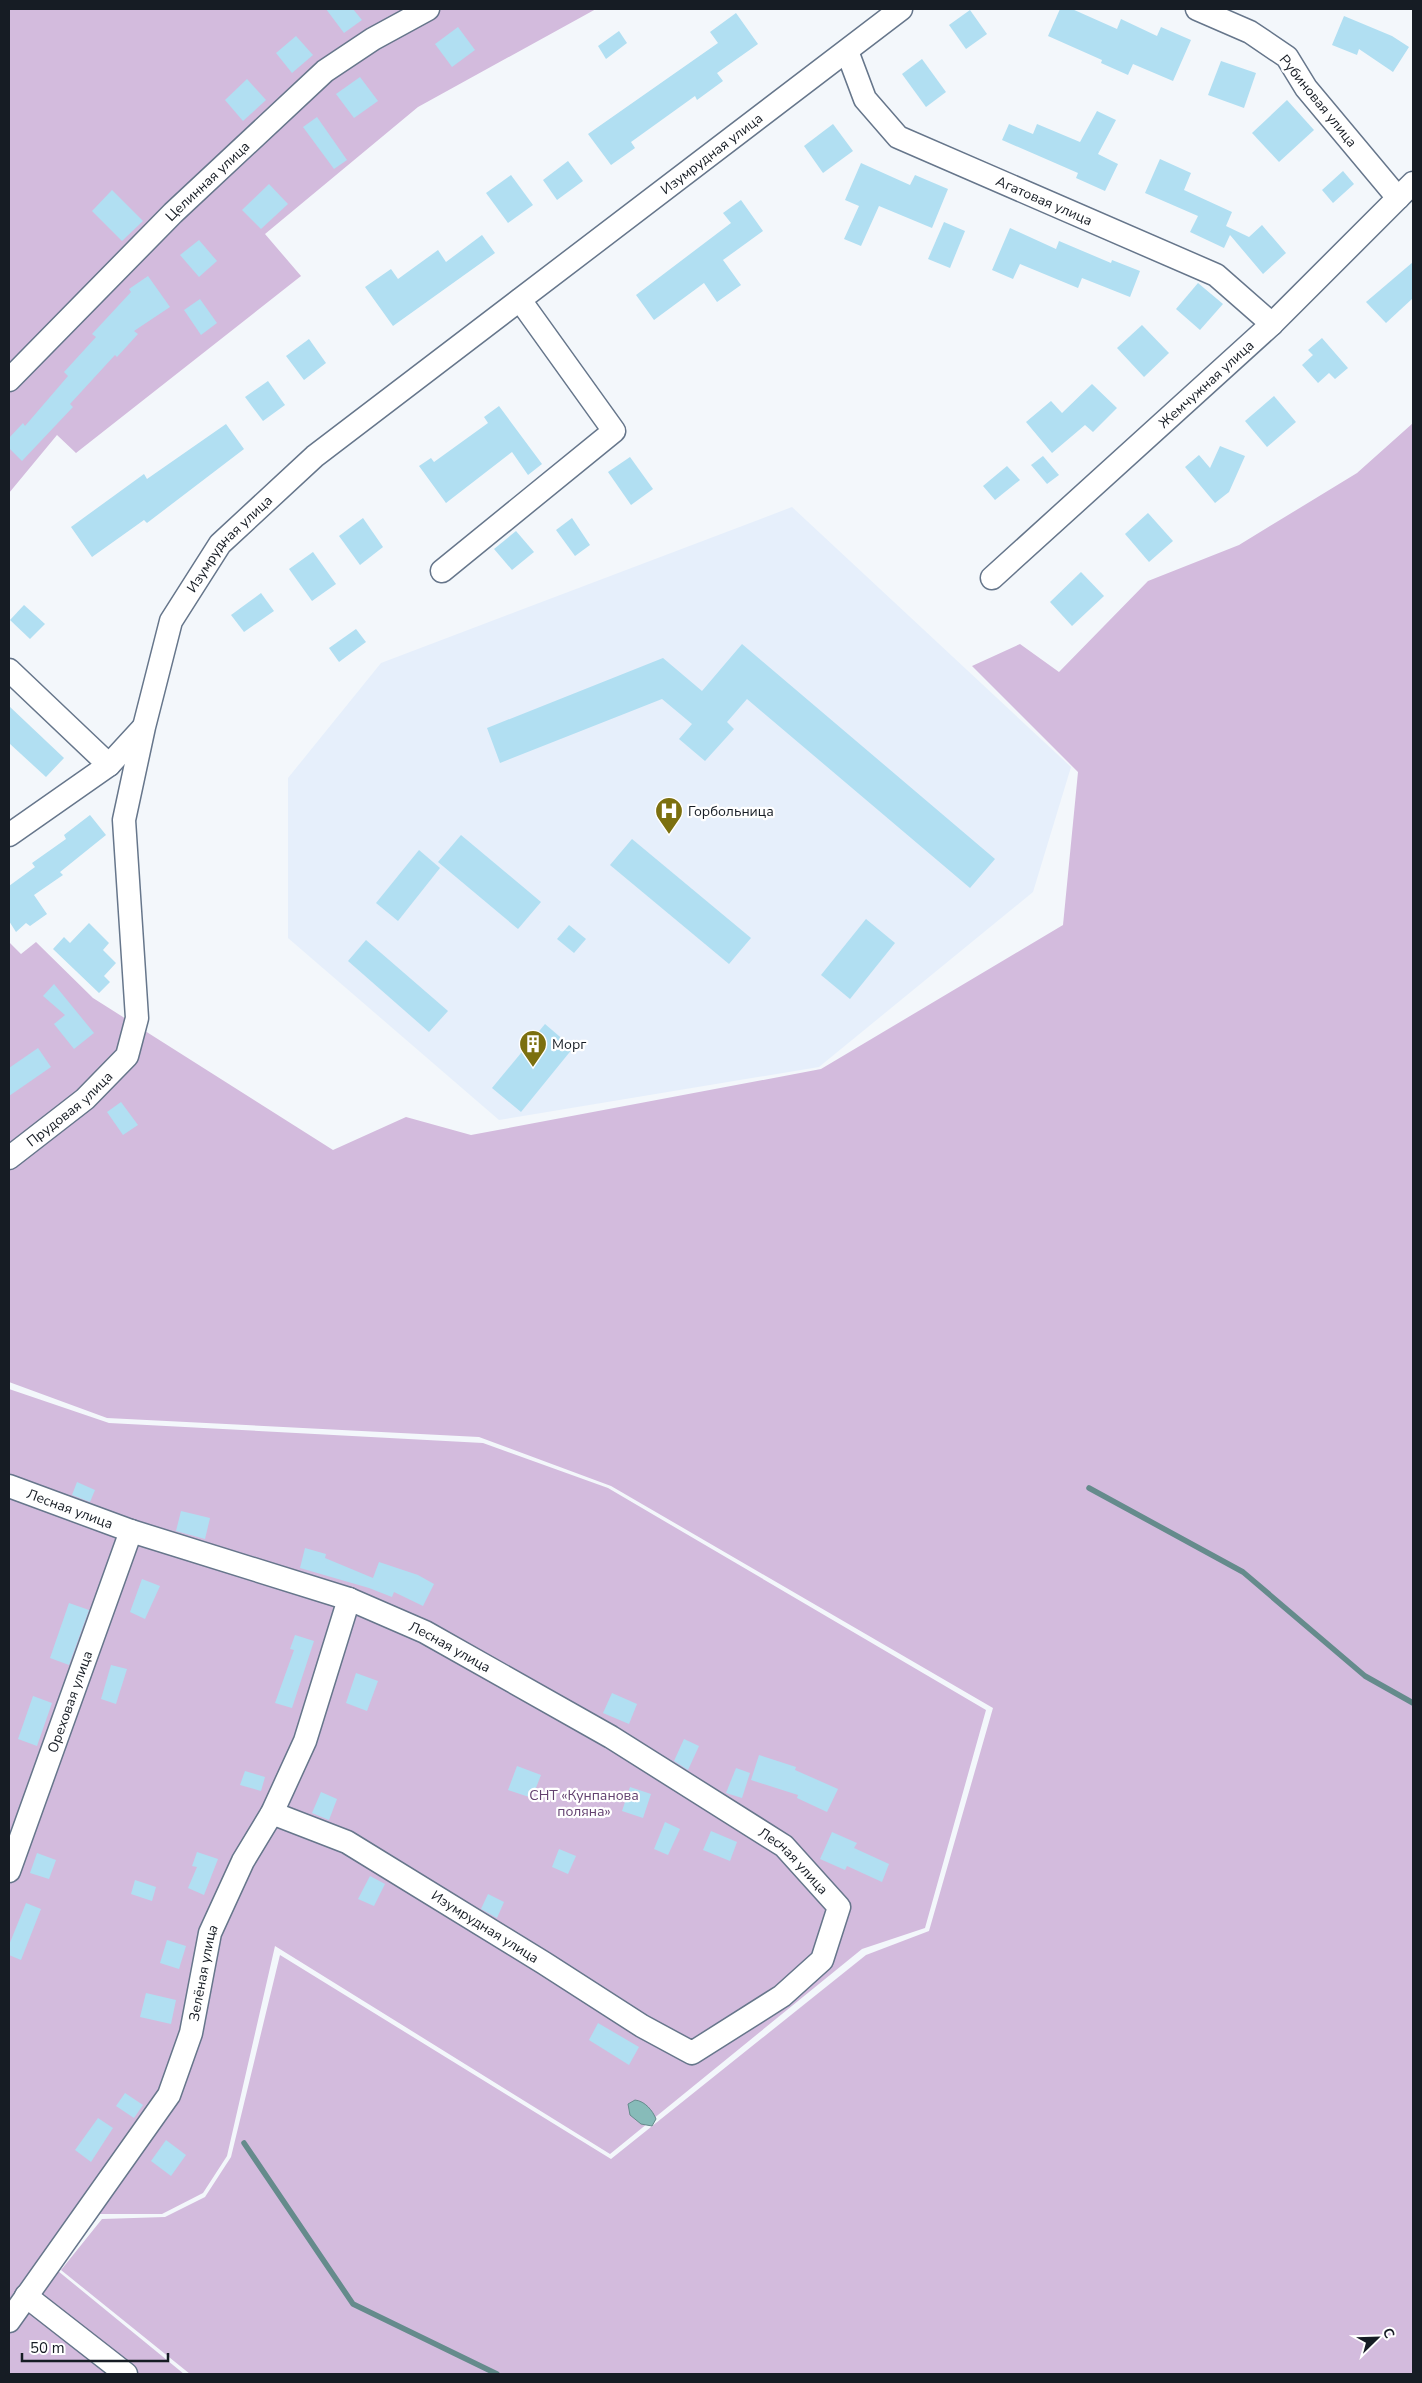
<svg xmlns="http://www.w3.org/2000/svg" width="1422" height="2383" viewBox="0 0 1422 2383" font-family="'Nunito Sans',sans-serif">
	<rect width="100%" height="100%" fill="#f3f7fb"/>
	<path fill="#e6effb" d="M792 507 1071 767 1033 892 819 1067 499 1120 288 938V778L381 663Z"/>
	<g fill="#d3bbdd">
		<path d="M9 9H596L418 107 265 234 301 276 76 453 57 435 9 493Z"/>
		<path d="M1413 423V2374H190L61 2270 102 2219 165 2217 205 2197 231 2157 280 1955 611 2159 866 1955 929 1931 993 1708 611 1486 479 1437 107 1418 9 1382V942L21 954 36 942 93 998 333 1150 406 1117 471 1135 821 1069 1063 925 1078 772 972 666 1020 644 1059 672 1148 581 1239 545 1357 473Z"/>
		<path d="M9 1389 109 1423 483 1443 608 1488 986 1710 925 1928 862 1949 610 2154 275 1946 227 2156 203 2193 162 2214H100L58 2271 184 2374H9Z"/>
	</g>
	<path fill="#87bbb9" stroke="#658b8c" d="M635 2100C645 2101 653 2111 656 2119L652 2126 641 2124 630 2115 628 2104Z"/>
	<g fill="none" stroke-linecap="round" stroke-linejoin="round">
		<g stroke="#658b8c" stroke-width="5.5">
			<path d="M1089 1488 1243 1572 1365 1676 1413 1703"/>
			<path d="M244 2143 353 2304 497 2374"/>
		</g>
	</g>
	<g fill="#b1dff2">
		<path d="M326 9H353L362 20 344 33Z"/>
		<path d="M1060 9H1072L1117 29 1121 19 1157 36 1161 27 1191 40 1173 81 1133 64 1128 75 1101 63 1102 60 1048 36Z"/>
		<path d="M970 10 987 34 966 49 949 25Z"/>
		<path d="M736 13 758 44 717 73 723 81 697 100 695 96 631 142 635 148 611 165 588 134 718 43 710 32Z"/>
		<path d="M1344 16 1392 36 1409 47 1393 72 1359 49 1357 55 1332 45Z"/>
		<path d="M458 27 475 50 452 67 435 44Z"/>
		<path d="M619 31 627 43 606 59 598 46Z"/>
		<path d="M296 36 313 55 292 73 276 53Z"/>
		<path d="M922 59 946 92 926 107 902 74Z"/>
		<path d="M1221 61 1256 73 1244 108 1208 95Z"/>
		<path d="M360 77 378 101 354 118 336 94Z"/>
		<path d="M247 79 266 100 243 121 225 100Z"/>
		<path d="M1287 100 1314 130 1279 162 1252 133Z"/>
		<path d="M1097 111 1116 120 1098 154 1118 164 1105 191 1076 178 1078 173 1002 140 1009 124 1033 134 1037 124 1080 142Z"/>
		<path d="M317 117 347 160 334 169 303 127Z"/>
		<path d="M833 124 853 151 823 173 804 146Z"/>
		<path d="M1160 159 1191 173 1184 190 1232 212 1226 226 1249 237 1262 225 1286 253 1263 274 1230 235 1224 248 1190 232 1198 216 1145 193Z"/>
		<path d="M568 161 583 181 557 200 543 180Z"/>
		<path d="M861 163 910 185 915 175 948 189 932 228 879 206 861 246 844 239 859 206 845 200Z"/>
		<path d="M1343 171 1354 184 1333 203 1322 190Z"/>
		<path d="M511 175 533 205 508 223 486 193Z"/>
		<path d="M269 184 288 204 261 229 242 210Z"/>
		<path d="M112 190 143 221 122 241 92 211Z"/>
		<path d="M741 200 763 231 723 260 741 285 717 302 704 283 654 320 636 295 731 223 723 213Z"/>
		<path d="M944 222 965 231 950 268 928 259Z"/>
		<path d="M1010 228 1056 249 1059 241 1111 263 1112 260 1140 271 1130 297 1082 278 1078 288 1020 264 1013 279 992 270Z"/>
		<path d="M482 235 495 253 393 326 365 287 391 269 398 279 438 250 446 262Z"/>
		<path d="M199 240 217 261 199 277 180 255Z"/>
		<path d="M1413 262V298L1386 323 1366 302Z"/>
		<path d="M148 276 170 307 134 331 138 334 117 357 115 355 70 404 73 407 22 461 9 448V438L23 423 25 426 68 376 64 372 96 337 92 334 131 292 129 289Z"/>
		<path d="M1198 283 1223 304 1200 330 1176 309Z"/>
		<path d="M200 299 217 323 201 335 184 310Z"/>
		<path d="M1142 325 1169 353 1144 377 1117 348Z"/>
		<path d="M1322 338 1348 368 1335 379 1329 373 1318 383 1302 365 1313 355 1308 350Z"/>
		<path d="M309 339 326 363 304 380 286 356Z"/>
		<path d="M268 381 285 405 263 421 245 397Z"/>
		<path d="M1092 384 1117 408 1093 432 1085 425 1052 453 1026 422 1051 401 1062 413Z"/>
		<path d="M1274 396 1296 422 1267 447 1245 421Z"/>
		<path d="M499 406 542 464 528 475 512 452 446 503 419 466 431 458 434 462 488 423 484 417Z"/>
		<path d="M226 424 244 449 147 523 144 520 92 557 71 527 144 474 147 479Z"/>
		<path d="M1220 446 1245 456 1229 492 1215 503 1185 467 1199 455 1210 468Z"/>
		<path d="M1043 456 1059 475 1047 484 1031 465Z"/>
		<path d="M630 457 653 489 631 505 608 472Z"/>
		<path d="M1007 466 1020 480 995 500 983 486Z"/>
		<path d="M1148 513 1173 541 1149 562 1125 534Z"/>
		<path d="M363 518 383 547 360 565 339 536Z"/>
		<path d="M572 518 590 545 575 556 556 530Z"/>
		<path d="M516 531 534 552 512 570 494 549Z"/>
		<path d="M313 552 336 584 312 601 289 569Z"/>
		<path d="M1081 572 1104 596 1072 626 1050 602Z"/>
		<path d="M261 593 274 611 244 632 231 615Z"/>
		<path d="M24 605 45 624 30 639 10 620Z"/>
		<path d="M356 629 366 642 339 662 329 648Z"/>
		<path d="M742 644 995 859 970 888 747 699 727 722 734 729 705 761 679 739 692 724 662 699 500 763 487 728 663 658 702 691Z"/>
		<path d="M9 706 64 758 46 777 9 743Z"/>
		<path d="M90 815 106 835 60 872 63 875 34 895 47 914 30 926 26 923 16 932 9 921V886L35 867 32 863 66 839 64 835Z"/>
		<path d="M461 835 541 902 518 929 438 862Z"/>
		<path d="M632 839 751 938 729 964 610 865Z"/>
		<path d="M419 850 440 868 398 921 376 903Z"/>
		<path d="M866 919 895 943 850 999 821 975Z"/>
		<path d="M89 923 109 943 103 950 116 963 104 976 110 982 99 993 53 949 64 937 70 943Z"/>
		<path d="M569 925 586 939 574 953 557 939Z"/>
		<path d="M366 940 448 1011 429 1032 348 961Z"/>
		<path d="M54 984 94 1033 74 1049 54 1024 65 1015 43 996Z"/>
		<path d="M545 1024 573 1048 521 1112 492 1088Z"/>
		<path d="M38 1048 51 1067 9 1096V1068Z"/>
		<path d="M121 1102 138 1125 123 1135 107 1112Z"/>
		<path d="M77 1482 95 1490 90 1502 72 1495Z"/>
		<path d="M181 1511 210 1518 205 1539 176 1531Z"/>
		<path d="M305 1548 326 1554 325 1558 373 1578 379 1562 418 1575 434 1584 423 1606 394 1592 392 1597 369 1588 300 1568Z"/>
		<path d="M142 1579 160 1586 145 1619 130 1612Z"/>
		<path d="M69 1603 89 1610 69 1665 50 1658Z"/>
		<path d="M295 1635 314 1641 292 1708 275 1703 294 1650 290 1649Z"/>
		<path d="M111 1665 127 1669 116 1704 101 1699Z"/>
		<path d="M356 1673 378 1681 367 1711 346 1703Z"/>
		<path d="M612 1693 637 1704 629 1724 603 1713Z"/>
		<path d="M33 1696 52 1703 37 1746 18 1739Z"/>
		<path d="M684 1739 699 1746 688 1770 674 1761Z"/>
		<path d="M759 1755 796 1767 795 1770 838 1789 827 1812 797 1798 798 1795 751 1780Z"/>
		<path d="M517 1766 541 1775 532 1798 508 1790Z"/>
		<path d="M736 1768 750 1773 742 1798 726 1793Z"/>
		<path d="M245 1771 265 1777 261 1791 240 1785Z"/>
		<path d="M630 1787 651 1794 643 1818 622 1811Z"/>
		<path d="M321 1792 337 1799 329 1820 312 1813Z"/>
		<path d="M665 1822 680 1829 668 1855 654 1849Z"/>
		<path d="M711 1831 737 1842 730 1861 703 1850Z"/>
		<path d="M832 1832 857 1843 854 1848 889 1864 882 1882 847 1866 845 1870 820 1859Z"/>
		<path d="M559 1849 576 1856 568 1874 552 1867Z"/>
		<path d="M197 1852 218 1859 204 1895 188 1888 197 1867 192 1866Z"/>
		<path d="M37 1853 56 1860 49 1879 30 1873Z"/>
		<path d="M370 1876 385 1884 374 1906 358 1899Z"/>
		<path d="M135 1880 156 1887 152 1901 131 1894Z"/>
		<path d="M488 1894 504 1902 497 1918 481 1909Z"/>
		<path d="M26 1903 41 1909 21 1960 9 1955V1945Z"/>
		<path d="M167 1940 186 1946 179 1969 160 1963Z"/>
		<path d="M146 1993 176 2000 171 2024 140 2017Z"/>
		<path d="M598 2023 639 2047 629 2065 589 2040Z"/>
		<path d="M125 2093 143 2105 134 2118 116 2106Z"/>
		<path d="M98 2118 113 2128 91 2162 75 2150Z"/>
		<path d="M166 2140 186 2155 171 2176 151 2161Z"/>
	</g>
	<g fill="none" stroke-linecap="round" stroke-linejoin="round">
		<defs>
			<g id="street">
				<path d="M1197 9 1250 32 1287 57 1306 88 1398 198"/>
				<path id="s1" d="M847 51 865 99 898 137 1216 275 1272 324"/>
				<path id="s2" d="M9 380 173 213 325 71 373 39 428 9"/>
				<path d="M442 571 614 431 520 300"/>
				<path id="s3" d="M992 578 1272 324 1413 183"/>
				<path d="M9 670 109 765"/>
				<path d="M9 835 109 765 143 728"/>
				<path id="s4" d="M9 1158 85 1099 127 1056 137 1018 124 820 144 727 171 621 220 544 315 456 901 9"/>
				<path id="s5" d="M9 1486 131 1531 349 1599 425 1632 611 1737 784 1846 839 1907 822 1960 782 1996 692 2053 642 2026 544 1963 347 1842 272 1813"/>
				<path id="s6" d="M9 1871 131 1531"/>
				<path d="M26 2296 126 2374"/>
				<path id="s7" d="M9 2321 169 2095 191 2033 210 1933 243 1861 272 1813 305 1741 349 1599"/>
			</g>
		</defs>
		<use href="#street" stroke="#66768b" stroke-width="25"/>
		<use href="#street" stroke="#fff" stroke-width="22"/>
	</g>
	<defs>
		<symbol id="hospital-pin" viewBox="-11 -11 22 30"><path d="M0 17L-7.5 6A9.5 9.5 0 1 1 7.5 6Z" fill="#7c700f" stroke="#fff"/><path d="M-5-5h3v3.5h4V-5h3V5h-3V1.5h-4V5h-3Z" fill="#fff"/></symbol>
		<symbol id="building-pin" viewBox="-11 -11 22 30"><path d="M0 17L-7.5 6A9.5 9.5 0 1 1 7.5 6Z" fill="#7c700f" stroke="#fff"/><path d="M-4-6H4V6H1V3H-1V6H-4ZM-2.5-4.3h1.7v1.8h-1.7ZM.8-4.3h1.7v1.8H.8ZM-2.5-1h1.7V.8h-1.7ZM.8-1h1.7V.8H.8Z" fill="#fff"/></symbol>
	</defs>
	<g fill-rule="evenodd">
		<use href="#hospital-pin" x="653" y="795" width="32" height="43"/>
		<use href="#building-pin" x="517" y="1028" width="32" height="43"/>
	</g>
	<g text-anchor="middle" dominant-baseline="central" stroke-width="4.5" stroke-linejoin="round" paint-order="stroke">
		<g font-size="14" fill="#161c24" stroke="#fff">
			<text transform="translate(1318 101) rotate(51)">Рубиновая улица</text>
			<text stroke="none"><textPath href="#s4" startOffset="1318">Изумрудная улица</textPath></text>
			<text stroke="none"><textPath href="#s2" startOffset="281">Целинная улица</textPath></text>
			<text stroke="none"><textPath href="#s1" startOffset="261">Агатовая улица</textPath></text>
			<text stroke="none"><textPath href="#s3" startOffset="289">Жемчужная улица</textPath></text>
			<text stroke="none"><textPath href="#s4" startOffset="696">Изумрудная улица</textPath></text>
			<text stroke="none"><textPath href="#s4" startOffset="78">Прудовая улица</textPath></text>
			<text stroke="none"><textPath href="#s5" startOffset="65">Лесная улица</textPath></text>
			<text stroke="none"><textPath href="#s5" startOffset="470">Лесная улица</textPath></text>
			<text stroke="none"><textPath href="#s6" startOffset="180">Ореховая улица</textPath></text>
			<text stroke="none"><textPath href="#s5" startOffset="876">Лесная улица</textPath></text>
			<text transform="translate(485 1927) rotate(32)">Изумрудная улица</text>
			<text stroke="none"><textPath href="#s7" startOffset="404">Зелёная улица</textPath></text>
		</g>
		<g font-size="14" fill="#161c24" stroke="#fff" text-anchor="start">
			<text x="688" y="811">Горбольница</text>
			<text x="552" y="1044">Морг</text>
		</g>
		<g font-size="14" fill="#634270" stroke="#fff">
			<text x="584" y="1795">СНТ «Кунпанова<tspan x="584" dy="16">поляна»</tspan></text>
		</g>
	</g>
	<rect width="1422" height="2383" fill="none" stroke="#161c24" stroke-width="20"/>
	<g transform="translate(1377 2338) rotate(67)" stroke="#ffffff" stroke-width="4" paint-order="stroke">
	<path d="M0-4L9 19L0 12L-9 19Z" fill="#161c24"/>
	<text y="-8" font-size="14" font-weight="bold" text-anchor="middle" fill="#161c24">С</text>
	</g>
	<path d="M22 2353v8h146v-8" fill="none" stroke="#161c24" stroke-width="2.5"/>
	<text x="30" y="2353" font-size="15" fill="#161c24" stroke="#ffffff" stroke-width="4" paint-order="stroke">50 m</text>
</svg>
